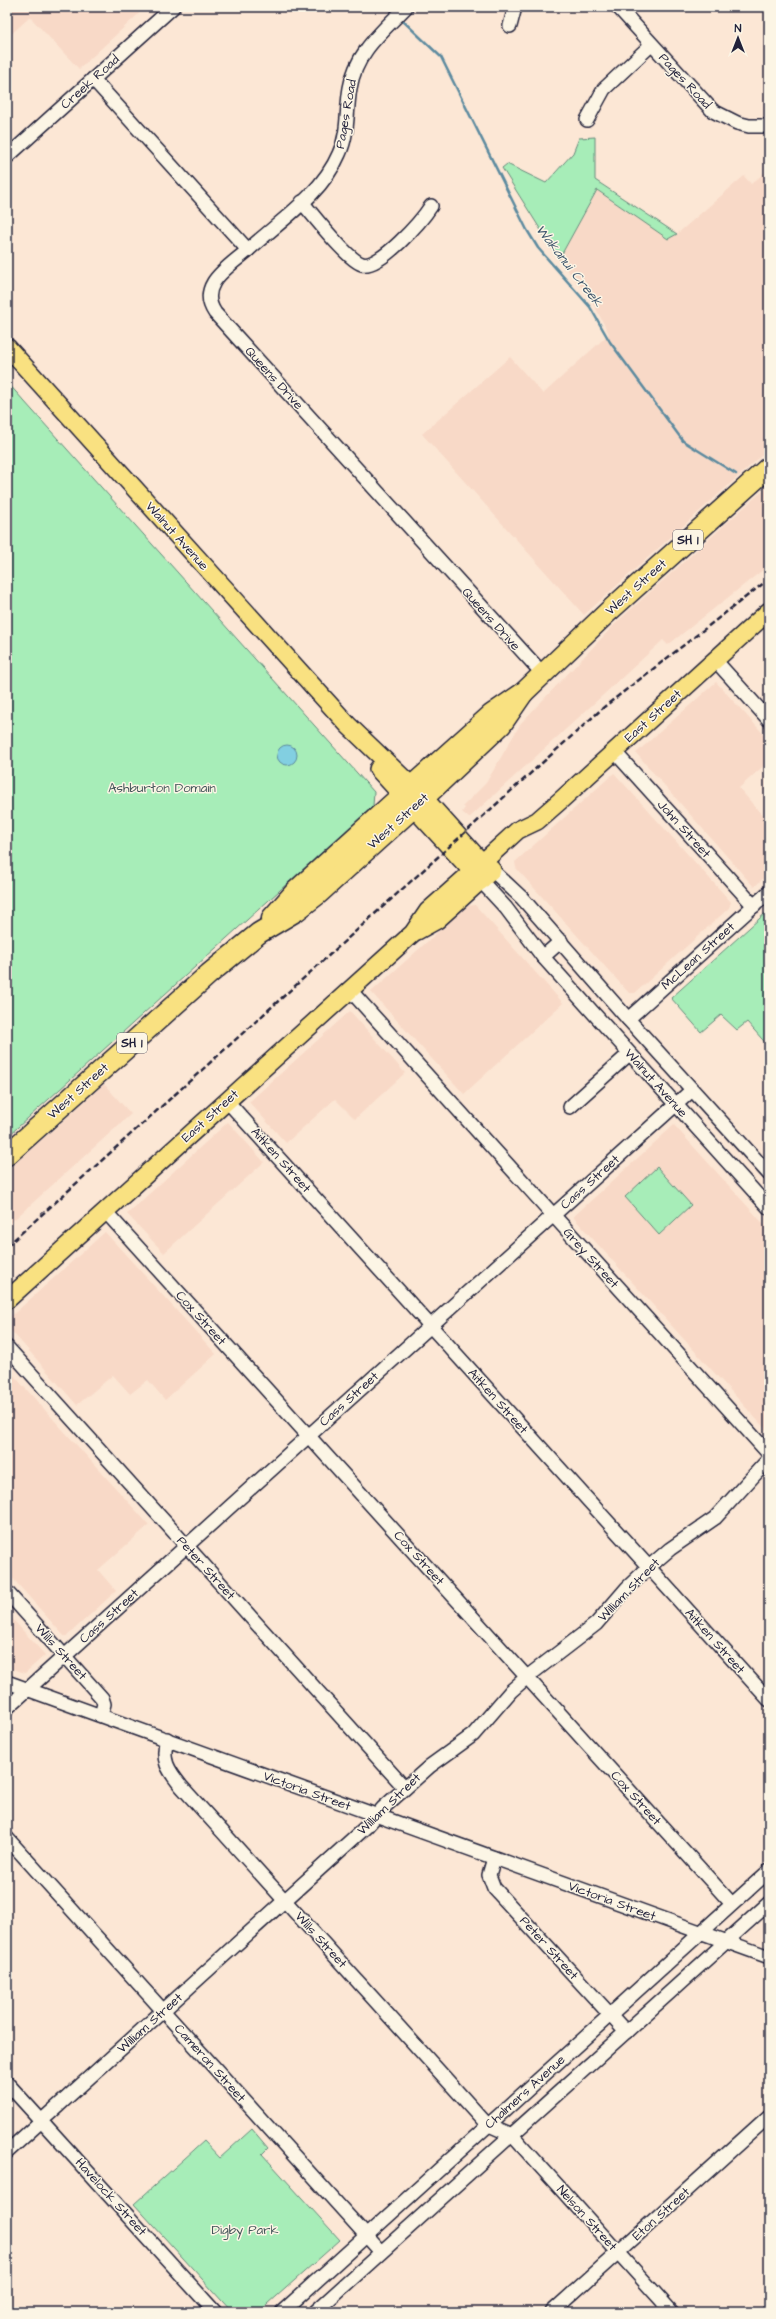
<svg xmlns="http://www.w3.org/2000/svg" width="776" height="2319" viewBox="0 0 776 2319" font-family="'Architects Daughter',sans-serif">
	<rect width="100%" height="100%" fill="#fce7d5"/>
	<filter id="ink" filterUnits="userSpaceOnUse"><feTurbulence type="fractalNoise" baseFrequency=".025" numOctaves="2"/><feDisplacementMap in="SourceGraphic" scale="8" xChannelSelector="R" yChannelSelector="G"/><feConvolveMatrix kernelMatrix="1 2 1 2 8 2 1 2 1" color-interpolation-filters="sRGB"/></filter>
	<g filter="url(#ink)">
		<g fill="#f8d9c7">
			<path d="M7 7H144L145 8 79 69 30 17 7 38Z"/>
			<path d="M769 169V449L584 615 422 434 510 357 543 394 609 334 592 301 559 259 597 190 668 238 677 234 744 176 751 184Z"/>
			<path d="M769 485V565L668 645 663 640 469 818 462 812 465 808 463 806 486 783 521 723 618 621Z"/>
			<path d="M716 682 769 740V761L739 788 769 823V873L754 887 636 753Z"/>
			<path d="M614 773 731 902 729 908 635 993H629L516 868 515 862Z"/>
			<path d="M475 905 563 1003 464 1094 371 992 467 906Z"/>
			<path d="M350 1011 405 1073 355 1119 335 1099 286 1143 249 1102Z"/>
			<path d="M104 1084 131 1114 7 1226V1203L10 1200 7 1196V1171Z"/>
			<path d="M228 1122 264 1162 164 1253 127 1214Z"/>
			<path d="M674 1125 769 1230V1433L573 1217Z"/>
			<path d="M105 1232 216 1354 165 1400 148 1380 130 1394 113 1375 77 1405 7 1326V1320Z"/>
			<path d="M7 1368 149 1525 98 1570 116 1591 67 1636H64L7 1572Z"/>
			<path d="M7 1613 45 1655 25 1673 7 1667Z"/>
		</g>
		<g fill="#a7edb8" stroke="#64887a">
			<path d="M595 137V180L677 234 668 239 597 190 559 259 502 168 507 164 546 183 573 153 579 138Z"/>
			<path d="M7 382 374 792 373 806 7 1137Z"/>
			<path d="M769 910V1047L747 1022 737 1030 721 1015 701 1032 671 998Z"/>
			<path d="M657 1167 691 1205 659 1235 625 1197Z"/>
			<path d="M252 2129 268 2148 262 2154 340 2240 259 2312H232L134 2204 204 2141 220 2158Z"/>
		</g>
		<circle fill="#82cfe1" stroke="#5c8a9f" cx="287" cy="755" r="10"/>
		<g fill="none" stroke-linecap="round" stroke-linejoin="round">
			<g stroke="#5c8a9f" stroke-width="2.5">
				<path d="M390 7 395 12"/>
				<path d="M400 18 441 57 527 230 538 248 590 307 610 342 683 441 736 474"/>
			</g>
			<defs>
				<g id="minor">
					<path d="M618 7 713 111 737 123 749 126H769"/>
					<path d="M510 26 515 7"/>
					<path d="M93 79 248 250C229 267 196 285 215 313L543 674"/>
					<path d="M587 120 604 89 651 45"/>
					<path d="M7 157 173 7"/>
					<path d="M302 202C313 215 348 260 362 264 380 269 422 220 431 206"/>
					<path d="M248 250C280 221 322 194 339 154 349 133 346 110 350 88 356 52 382 32 406 7"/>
					<path d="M715 660 769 720"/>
					<path d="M614 751 754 906"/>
					<path d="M492 870 522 898 628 1019 769 1174"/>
					<path d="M481 881 506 908 543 957 769 1208"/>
					<path d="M543 957 561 941"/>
					<path d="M350 990 769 1454"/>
					<path d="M628 1019 769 892"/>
					<path d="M227 1101 769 1700"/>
					<path d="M570 1107 629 1054"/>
					<path d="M105 1211 732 1904"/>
					<path d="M7 1347 405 1788"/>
					<path d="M7 1592 102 1698 104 1704 101 1715"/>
					<path d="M7 1682 769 1957"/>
					<path d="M7 1708 692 1090"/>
					<path d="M167 1739C161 1760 168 1770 181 1786L484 2121 489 2125 512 2135 672 2312"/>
					<path d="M7 1838 381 2252"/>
					<path d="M494 1858 489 1875 494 1888 626 2032"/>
					<path d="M7 2083 215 2312"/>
					<path d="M7 2152 367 1826 383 1808 430 1766 473 1735 511 1691 527 1677 596 1624 627 1588 649 1567 670 1549 715 1518 769 1459"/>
					<path d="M282 2312 769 1871"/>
					<path d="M315 2312 769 1903"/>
					<path d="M552 2312 769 2116"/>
				</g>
				<g id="major">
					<path d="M7 347 348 725 424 798 476 856 492 870"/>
					<path d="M378 769 481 881"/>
					<path d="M417 931 437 920 488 874"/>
					<path d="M7 1300 413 933 428 911 482 863 518 830 537 821 561 800 769 611"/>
				</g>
				<g id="highway">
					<path d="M272 918 296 891 402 795 491 715 523 693 608 612 769 467"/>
					<path d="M7 1155 209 974 259 933 296 911 318 894 414 807 501 725 523 693"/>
				</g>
			</defs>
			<use href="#minor" stroke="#22223b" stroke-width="16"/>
			<use href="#major" stroke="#22223b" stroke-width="20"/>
			<use href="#highway" stroke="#22223b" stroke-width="23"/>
			<use href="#minor" stroke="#fcf5e5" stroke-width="13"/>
			<use href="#major" stroke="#f9e181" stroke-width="17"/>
			<use href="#highway" stroke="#f9e181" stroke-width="20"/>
			<path stroke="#22223b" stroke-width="2.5" stroke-dasharray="6 3" stroke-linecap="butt" d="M7 1246 604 707 769 579"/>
		</g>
	</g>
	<g text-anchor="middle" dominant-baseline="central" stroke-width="3" stroke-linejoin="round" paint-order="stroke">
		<g fill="#fcf5e5" stroke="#63616e" stroke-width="1">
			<rect x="673" y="530" width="30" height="20" rx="3"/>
			<rect x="117" y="1033" width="30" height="20" rx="3"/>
		</g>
		<g font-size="12" font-weight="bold" fill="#22223b">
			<text x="688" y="540">SH 1</text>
			<text x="132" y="1043">SH 1</text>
		</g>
		<g font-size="13" fill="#22223b" stroke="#fcf5e5">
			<text transform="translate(685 81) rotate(47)">Pages Road</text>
			<text transform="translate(90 82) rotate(-42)">Creek Road</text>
			<text transform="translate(346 114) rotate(-80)">Pages Road</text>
			<text transform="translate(274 378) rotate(48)">Queens Drive</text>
			<text transform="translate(177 536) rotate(48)">Walnut Avenue</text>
			<text transform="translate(636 587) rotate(-42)">West Street</text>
			<text transform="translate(491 619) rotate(48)">Queens Drive</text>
			<text transform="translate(653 716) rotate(-42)">East Street</text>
			<text transform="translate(398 821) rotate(-42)">West Street</text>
			<text transform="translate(684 829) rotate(48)">John Street</text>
			<text transform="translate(698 956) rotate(-42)">McLean Street</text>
			<text transform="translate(656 1083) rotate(48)">Walnut Avenue</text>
			<text transform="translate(78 1091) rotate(-42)">West Street</text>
			<text transform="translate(210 1116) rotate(-42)">East Street</text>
			<text transform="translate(281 1160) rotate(48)">Aitken Street</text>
			<text transform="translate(590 1182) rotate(-42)">Cass Street</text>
			<text transform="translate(591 1258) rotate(48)">Grey Street</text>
			<text transform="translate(201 1318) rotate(48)">Cox Street</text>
			<text transform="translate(349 1399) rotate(-42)">Cass Street</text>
			<text transform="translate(498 1401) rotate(48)">Aitken Street</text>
			<text transform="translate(419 1558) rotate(48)">Cox Street</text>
			<text transform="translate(206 1568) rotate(48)">Peter Street</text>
			<text transform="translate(629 1590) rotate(-46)">William Street</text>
			<text transform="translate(109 1616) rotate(-42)">Cass Street</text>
			<text transform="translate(715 1641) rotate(48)">Aitken Street</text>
			<text transform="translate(61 1652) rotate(48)">Wills Street</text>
			<text transform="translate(307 1791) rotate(20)">Victoria Street</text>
			<text transform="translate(636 1798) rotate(48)">Cox Street</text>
			<text transform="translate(389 1804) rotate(-44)">William Street</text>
			<text transform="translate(612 1901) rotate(20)">Victoria Street</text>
			<text transform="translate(321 1940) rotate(48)">Wills Street</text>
			<text transform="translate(549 1948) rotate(48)">Peter Street</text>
			<text transform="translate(150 2023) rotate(-42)">William Street</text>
			<text transform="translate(210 2063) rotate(48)">Cameron Street</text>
			<text transform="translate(525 2092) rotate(-42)">Chalmers Avenue</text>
			<text transform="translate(111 2197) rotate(48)">Havelock Street</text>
			<text transform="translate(661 2214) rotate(-42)">Eton Street</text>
			<text transform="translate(587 2218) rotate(48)">Nelson Street</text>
		</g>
		<g font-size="13" fill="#43555a" stroke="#fcf5e5">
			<text x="162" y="788">Ashburton Domain</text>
			<text x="245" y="2230">Digby Park</text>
		</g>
		<g font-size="14" font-style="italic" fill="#3f566d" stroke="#fcf5e5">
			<text transform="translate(569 266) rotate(52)">Wakanui Creek</text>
		</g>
	</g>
	<rect width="776" height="2319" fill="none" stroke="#fcf5e5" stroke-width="24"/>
	<rect x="12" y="12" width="752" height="2295" fill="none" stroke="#22223b" stroke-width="1.5" filter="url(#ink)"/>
	<g transform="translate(738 38)" stroke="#fcf5e5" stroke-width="3" paint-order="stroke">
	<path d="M0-3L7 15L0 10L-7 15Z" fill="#22223b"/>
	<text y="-6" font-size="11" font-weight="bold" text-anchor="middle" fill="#22223b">N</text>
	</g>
</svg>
